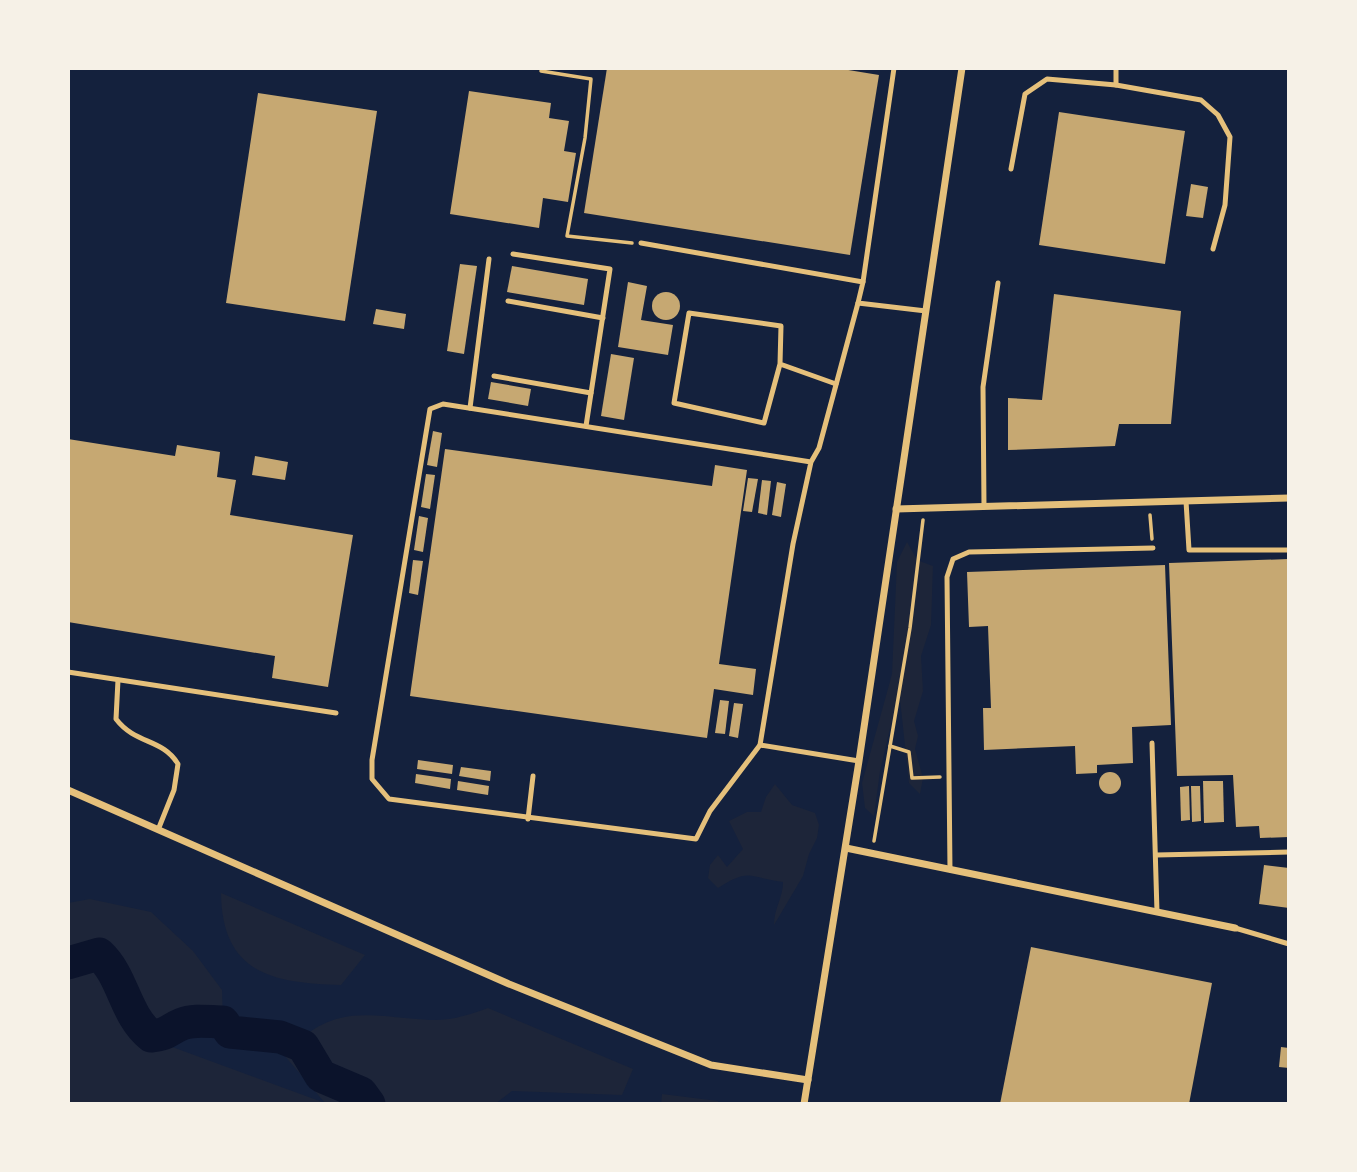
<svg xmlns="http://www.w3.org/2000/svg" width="1357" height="1172" viewBox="0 0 1357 1172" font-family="'DejaVu Sans',sans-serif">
	<rect width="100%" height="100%" fill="#14213d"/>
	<g fill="#1d2539">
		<path d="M907 542 917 560 933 566 931 625 921 656 923 691 914 721 918 736 915 749 923 778 920 794 909 783 899 690 880 771 874 816 865 808 862 783 892 674 897 562Z"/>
		<path d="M775 784 792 805 815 813 819 825 817 838 809 854 803 876 774 925C774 908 783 898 783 882 749 878 751 867 718 888L708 878 710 865 718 855 727 867 743 849 729 821 747 812H761L766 797Z"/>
		<path d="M221 893 365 955 341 985C273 983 222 974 221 893Z"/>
		<path d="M90 899 151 912 193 951 222 990 223 1022C191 1043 174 1034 140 1025L156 1041 325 1103 284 1055C333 1002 365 1016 430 1020 450 1021 469 1015 488 1008L633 1069 622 1095 512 1091 495 1104H68V903Z"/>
		<path d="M662 1094 718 1101V1104H661Z"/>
	</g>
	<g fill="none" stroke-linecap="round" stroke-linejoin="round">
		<path stroke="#0b132b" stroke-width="33" d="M68 963 99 954C124 977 124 1014 151 1036 170 1034 167 1030 182 1024 194 1019 210 1022 223 1022L230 1032 280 1037 303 1046 321 1076 361 1093 369 1104"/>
	</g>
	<g fill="#c6a872">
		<path d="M607 68H836L879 75 850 255 584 213Z"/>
		<path d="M469 91 551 103 549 118 569 121 564 151 576 153 568 202 543 198 539 228 450 214Z"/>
		<path d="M258 93 377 111 345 321 226 303Z"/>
		<path d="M1059 112 1185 131 1165 264 1039 245Z"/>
		<path d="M1191 184 1208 187 1203 218 1186 216Z"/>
		<path d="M460 264 477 266 464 354 447 351Z"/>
		<path d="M512 266 588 279 584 305 507 292Z"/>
		<path d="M628 282 647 286 641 320 673 325 668 355 618 347Z"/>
		<circle cx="666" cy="306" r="14"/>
		<path d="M1054 294 1181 311 1171 424H1119L1115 446 1008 450V398L1042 400Z"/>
		<path d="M376 309 406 314 404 329 373 324Z"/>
		<path d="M611 354 634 358 624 420 601 416Z"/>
		<path d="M491 382 531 389 528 406 488 399Z"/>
		<path d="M433 431 442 433 437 467 427 465Z"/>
		<path d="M68 439 175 456 177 445 220 452 217 477 236 480 230 515 353 535 328 687 272 678 275 656 68 622Z"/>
		<path d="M445 449 712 486 715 465 747 470 719 664 756 669 753 695 714 689 707 738 410 696Z"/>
		<path d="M255 456 288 462 285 480 252 475Z"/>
		<path d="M426 474 435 475 430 509 421 507Z"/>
		<path d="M748 478 758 479 752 512 743 511Z"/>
		<path d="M762 480 771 481 767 515 758 513Z"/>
		<path d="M777 482 786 484 781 517 772 515Z"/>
		<path d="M419 516 428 518 423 552 414 550Z"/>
		<path d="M1289 559V837L1260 838 1259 826 1236 827 1233 775 1177 776 1169 563Z"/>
		<path d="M413 560 423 561 418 595 409 593Z"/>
		<path d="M1165 565 1171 725 1132 727 1133 763 1097 765V773L1076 774 1075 746 984 750 983 708H991L988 626 969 627 967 572Z"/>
		<path d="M720 700 729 701 725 734 715 733Z"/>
		<path d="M734 703 743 704 738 738 729 736Z"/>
		<path d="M418 760 453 765 452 774 417 769Z"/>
		<path d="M461 767 491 771 490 781 459 776Z"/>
		<circle cx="1110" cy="783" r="11"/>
		<path d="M416 774 451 779 450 789 415 783Z"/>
		<path d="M458 781 489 786 488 795 457 790Z"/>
		<path d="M1203 781H1223L1224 822 1204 823Z"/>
		<path d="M1189 786 1190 820 1181 821 1180 787Z"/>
		<path d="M1191 786H1200L1201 821 1192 822Z"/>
		<path d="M1264 865 1289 868V908L1259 904Z"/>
		<path d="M1031 947 1212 983 1189 1104H1000Z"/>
		<path d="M1281 1047 1289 1048V1068L1279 1067Z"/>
	</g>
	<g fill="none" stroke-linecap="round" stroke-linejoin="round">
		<g stroke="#e5c07b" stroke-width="3.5">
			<path d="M541 71 591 79 585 138 567 236 632 243"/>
			<path d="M1150 515 1152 539"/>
			<path d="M890 746 909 752 912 778 940 777"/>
			<path d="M874 841 910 628 923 520"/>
		</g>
		<g stroke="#e5c07b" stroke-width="5">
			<path d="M1116 68V85"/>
			<path d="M1011 169 1025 94 1047 79 1116 85 1201 100 1218 115 1230 137 1225 205 1213 249"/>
			<path d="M641 243 863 282 858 303 926 311"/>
			<path d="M513 254 610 269 586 426"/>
			<path d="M863 282 894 68"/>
			<path d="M508 301 603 318"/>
			<path d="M780 364 764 423 674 403 689 313 781 326 780 364 836 384"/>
			<path d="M494 376 591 393"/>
			<path d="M470 408 489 259"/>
			<path d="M811 462 443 404 430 409 372 760V779L389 799 696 839 710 811 760 745 793 544 811 462 819 448 858 303"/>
			<path d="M1186 501 1189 550H1289"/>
			<path d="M984 507 983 387 998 283"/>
			<path d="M68 672 336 713"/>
			<path d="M118 680 116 719C136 745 162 738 178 764L174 790 158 830"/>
			<path d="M1152 743 1157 912"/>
			<path d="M760 745 859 761"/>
			<path d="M528 819 533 776"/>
			<path d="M1156 855 1289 852"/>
			<path d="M950 870 947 577 953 559 969 552 1153 548"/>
			<path d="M1235 928 1289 944"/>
		</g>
		<g stroke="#e5c07b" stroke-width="7">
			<path d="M896 509 1289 498"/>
			<path d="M68 790 509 984 711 1065 808 1080"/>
			<path d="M846 848 1235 928"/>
			<path d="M804 1104 859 761 962 68"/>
		</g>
	</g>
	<rect width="1357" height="1172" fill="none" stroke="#f6f1e7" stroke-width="140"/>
</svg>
